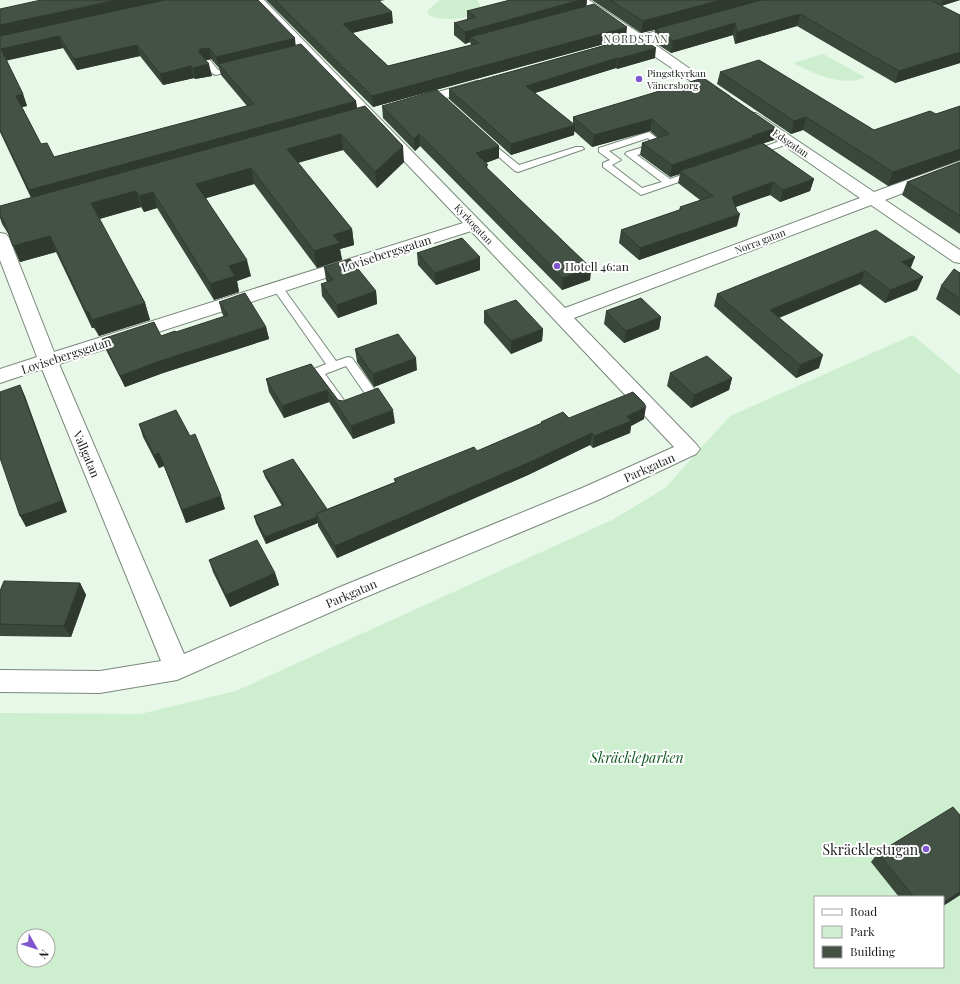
<svg xmlns="http://www.w3.org/2000/svg" width="960" height="984" viewBox="0 0 960 984" font-family="'Playfair Display',serif">
	<rect width="100%" height="100%" fill="#e7f8e8"/>
	<g fill="#cdeecf" fill-rule="evenodd">
		<path d="M440 0H477L481 7V11C467 20 446 21 430 16L427 11Z"/>
		<path d="M823 54 865 77C843 88 813 73 793 63Z"/>
		<path d="M913 335 960 375V984H0V713L140 714 236 691 614 519 665 488 730 416ZM815 897H943V967H815ZM24 936H48V960H24Z"/>
	</g>
	<g fill="none" stroke-linecap="round" stroke-linejoin="round">
		<defs>
			<g id="lane">
				<path d="M204 60H210L218 70 237 65 241 67 216 75C211 74 203 65 204 60Z"/>
				<path d="M649 132 666 145 637 155 670 179 696 170 701 173 699 175 641 195 603 167V163L610 160 599 152V148ZM648 138 654 144 627 152 625 154 662 182 642 188 612 165 621 160 609 151Z"/>
				<path d="M486 138 519 165 576 147H582L584 149 518 172 515 171 483 143V139Z"/>
				<path d="M788 138 791 139V143L752 156 747 153Z"/>
				<path d="M277 284 281 285 336 361 348 357 352 358 378 394 380 397 378 400 344 412 340 411 312 372 314 369 326 364 272 287ZM346 366 366 395 346 403 325 374Z"/>
			</g>
			<g id="street">
				<path d="M251 0H264L565 308 860 198 746 119 744 116 746 113H756L874 192 960 161V171L885 200 960 250V263L954 262 871 205 574 318 696 444 700 449 696 454 598 500 356 601 177 680 100 693 0 692V670L100 671 161 661 42 369 0 383V369L37 357 0 260V233L6 234 9 238 54 352 463 223ZM471 231 674 447 582 488 340 587 184 654 59 364Z"/>
				<path d="M575 0H589L642 35 683 24 688 25 690 28 688 31 650 41 729 96 727 99H717L638 45 614 51 609 50 607 47 609 44 629 39Z"/>
				<path d="M477 81 482 82 484 85 482 88 414 107 409 106 407 103 409 100Z"/>
			</g>
		</defs>
		<use href="#lane" stroke="#79897a" stroke-width="2"/>
		<use href="#street" stroke="#79897a" stroke-width="2"/>
		<use href="#lane" fill="#fff" fill-rule="evenodd"/>
		<use href="#street" fill="#fff" fill-rule="evenodd"/>
	</g>
	<g fill="#3a473b" fill-rule="evenodd">
		<path d="M266 0H385L380 1 393 23 352 33 388 66 471 45 470 42 465 44 454 35V23L467 20V11L510 0H587L586 6 626 38 373 107Z"/>
		<path d="M592 0H762L960 15V63L895 83 797 26 735 44 733 35 671 53 654 42 655 30 641 33Z"/>
		<path d="M930 0H960L941 6Z"/>
		<path d="M0 9 296 45 356 101 357 108 404 162 377 188 343 150 298 163 352 229 354 245 340 249 342 260 317 268 254 184 206 198 251 276 237 281 239 292 214 300 157 208 144 212 141 207 99 219 145 303 150 320 99 336 94 328H92L56 252 20 262 9 235 2 224 0 218V206L31 198 0 132ZM63 48 77 70 140 56 163 85 194 78 195 79 212 76 206 60 211 59 219 68 221 75 247 106 54 157 41 144 22 107 27 106 23 94 6 60Z"/>
		<path d="M638 36 655 58 617 69 616 68 535 93 573 124V117L703 78 776 128 774 140 763 143 814 179 810 191 780 202 770 195 736 207 737 226 639 260 619 243 621 230 679 210 680 207 700 200 678 183 680 174 670 177 640 155 642 143 658 138 650 131 592 147 574 131V135L511 155 449 99V89Z"/>
		<path d="M720 72 874 130 936 114 960 106V160L888 186 803 130 791 134 717 84Z"/>
		<path d="M382 106 499 158 486 163 488 169 591 268 590 280 562 290 420 146 415 151 383 118Z"/>
		<path d="M960 162V234L902 195 907 182Z"/>
		<path d="M417 253 480 270 436 285 418 265Z"/>
		<path d="M915 257 910 268 923 277 917 290 885 303 860 284 779 318 819 368 796 378 714 306 717 294Z"/>
		<path d="M324 267 376 291 377 304 338 318 322 296 321 284 327 282 326 280Z"/>
		<path d="M960 273V316L936 299 941 286Z"/>
		<path d="M219 302 266 327 269 339 163 373 125 387 106 350 102 339 161 336 176 332 224 317 222 313Z"/>
		<path d="M484 311 543 329 542 341 511 354 484 323Z"/>
		<path d="M606 311 661 317 659 329 624 343 604 324Z"/>
		<path d="M355 349 417 370 374 387 357 362Z"/>
		<path d="M311 364 338 400 395 423 353 439 329 402 284 418 269 392 266 379Z"/>
		<path d="M670 373 732 378 729 390 691 408 667 386Z"/>
		<path d="M569 418 644 419 631 426 630 433 593 448 590 445 528 475 337 558 318 526V523L266 544 256 523 254 516 282 506 265 477 263 471 327 509 395 482 394 479 477 451 541 424V422Z"/>
		<path d="M139 424 190 436 225 509 186 523 164 466 159 468 143 437Z"/>
		<path d="M209 560 275 573 279 585 230 607 213 572Z"/>
		<path d="M80 583 86 595 71 637 0 636V591Z"/>
		<path d="M960 815V895L943 906V897H899L871 862 878 853Z"/>
	</g>
	<g fill="#303930">
		<path d="M116 0H168L0 37V25Z"/>
		<path d="M580 0H587L586 10 470 37V42L465 44V32Z"/>
		<path d="M721 0H762L641 33 643 21Z"/>
		<path d="M943 0H960L941 6Z"/>
		<path d="M392 12 393 23 344 35 343 24Z"/>
		<path d="M800 14 797 26 735 44 737 32Z"/>
		<path d="M735 23 733 35 671 53 673 41Z"/>
		<path d="M627 27 626 38 373 107 372 96Z"/>
		<path d="M59 36 63 48 5 61 1 49Z"/>
		<path d="M295 38 296 49 218 64 219 68 216 57Z"/>
		<path d="M137 45 140 56 77 70 74 59Z"/>
		<path d="M209 48 211 59 203 61 199 52 200 49Z"/>
		<path d="M656 48 655 58 617 69 618 59Z"/>
		<path d="M960 52V63L895 83 899 71Z"/>
		<path d="M617 58 616 68 525 96 526 86Z"/>
		<path d="M209 64 212 76 195 79 193 68Z"/>
		<path d="M191 66 194 78 163 85 160 74Z"/>
		<path d="M23 94 27 106 21 107 16 96Z"/>
		<path d="M356 101 357 112 34 202 29 190Z"/>
		<path d="M806 117 803 130 791 134 794 121Z"/>
		<path d="M652 119 650 131 592 147 594 135Z"/>
		<path d="M575 125 574 135 511 155V144Z"/>
		<path d="M776 128 774 140 680 171V174L670 177 672 165 752 136Z"/>
		<path d="M341 134 343 150 289 165 287 149Z"/>
		<path d="M419 134 420 146 415 151 414 139Z"/>
		<path d="M403 146 404 162 377 188 375 172Z"/>
		<path d="M499 146V158L476 166V153Z"/>
		<path d="M960 149V160L888 186 893 172Z"/>
		<path d="M251 168 254 184 200 200 196 184Z"/>
		<path d="M814 179 810 191 780 202 783 190Z"/>
		<path d="M773 182 770 195 729 209 732 197Z"/>
		<path d="M136 191 141 207 96 220 91 203Z"/>
		<path d="M153 192 157 208 144 212 139 196Z"/>
		<path d="M740 214 737 226 639 260 640 248Z"/>
		<path d="M352 229 354 245 340 249 342 260 317 268 314 251 333 235Z"/>
		<path d="M50 236 56 252 20 262 13 246Z"/>
		<path d="M480 257V270L436 285 435 273Z"/>
		<path d="M915 257 910 270 902 262Z"/>
		<path d="M247 260 251 276 237 281 239 292 214 300 210 284 229 266Z"/>
		<path d="M591 268 590 280 562 290 563 278Z"/>
		<path d="M865 271 860 284 766 323 770 310Z"/>
		<path d="M923 277 917 290 885 303 890 290Z"/>
		<path d="M376 291 377 304 338 318 337 305Z"/>
		<path d="M145 303 150 320 99 336 92 320Z"/>
		<path d="M88 311 94 328H92L86 312Z"/>
		<path d="M661 317 659 329 624 343 626 331Z"/>
		<path d="M266 327 269 339 163 373 125 387 120 376 160 361Z"/>
		<path d="M543 329 542 341 511 354V341Z"/>
		<path d="M823 355 819 368 796 378 800 365Z"/>
		<path d="M416 358 417 370 374 387 373 374Z"/>
		<path d="M732 378 729 390 691 408 694 395Z"/>
		<path d="M20 385 25 396 67 512 26 527 20 516Z"/>
		<path d="M327 390 329 402 284 418 282 406Z"/>
		<path d="M646 407 644 419 631 426 630 433 593 448 594 436 627 416Z"/>
		<path d="M393 410 395 423 353 439 351 426Z"/>
		<path d="M592 433 590 445 528 475 337 558 335 546Z"/>
		<path d="M159 453 164 466 159 468 154 455Z"/>
		<path d="M221 496 225 509 186 523 182 510Z"/>
		<path d="M317 517 318 523 266 544 265 537Z"/>
		<path d="M275 573 279 585 230 607 226 595Z"/>
		<path d="M80 583 86 595 71 637 64 626Z"/>
		<path d="M960 892V895L943 906V903Z"/>
	</g>
	<g fill="#445245" stroke="#303930">
		<path d="M41 0H116L0 25V9Z"/>
		<path d="M165 0H258L295 38 216 57 209 48 200 49 199 52 209 64 193 68 191 66 160 74 137 45 74 59 59 36 1 49 23 94 16 96 41 144 47 143 54 157 254 104 218 64 301 44 356 101 29 190 0 130V36Z"/>
		<path d="M275 0H378L392 12 343 24 388 66 479 43 470 37 594 4 627 27 372 96Z"/>
		<path d="M510 0H580L465 32 454 23 476 17 467 11Z"/>
		<path d="M610 0H721L643 21Z"/>
		<path d="M762 0H930L960 15V52L899 71 800 14 737 32 735 23 673 41 655 29Z"/>
		<path d="M638 36 656 48 618 59 617 58 526 86 575 125 511 144 449 89Z"/>
		<path d="M759 60 874 130 930 111 936 114 960 106V149L893 172 806 117 794 121 720 72Z"/>
		<path d="M703 78 776 128 752 136 754 137 672 165 642 143 669 134 652 119 594 135 573 117Z"/>
		<path d="M437 90 499 146 476 153 488 165 485 166 591 268 563 278 419 134 414 139 382 106Z"/>
		<path d="M365 106 403 146 375 172 341 134 287 149 352 229 333 235 340 243 314 251 251 168 196 184 247 260 229 266 235 276 210 284 153 192 139 196 136 191 91 203 145 303 92 320 88 311 86 312 50 236 13 246 4 221 0 215V206Z"/>
		<path d="M762 143 814 179 783 190 773 182 732 197 737 211 740 214 640 248 621 230 682 209 680 207 713 196 680 171Z"/>
		<path d="M960 162V216L907 182Z"/>
		<path d="M876 230 915 257 902 262 923 277 890 290 865 271 770 310 823 355 800 365 717 294Z"/>
		<path d="M462 238 480 257 435 273 417 253Z"/>
		<path d="M350 259 376 291 337 305 321 284 333 280 324 267Z"/>
		<path d="M954 269 960 273V299L941 286Z"/>
		<path d="M245 293 266 327 160 361 120 376 102 339 154 322 161 336 175 331 176 332 228 315 219 302Z"/>
		<path d="M641 298 661 317 626 331 606 311Z"/>
		<path d="M516 300 543 329 511 341 484 311Z"/>
		<path d="M398 334 416 358 373 374 355 349Z"/>
		<path d="M707 356 732 378 694 395 670 373Z"/>
		<path d="M311 364 338 400 343 401 378 388 393 410 351 426 327 390 282 406 266 379Z"/>
		<path d="M20 385 62 501 20 516 0 458V392Z"/>
		<path d="M633 392 644 403 646 407 627 416 631 421 594 436 592 433 528 463 335 546 316 514 396 482 394 479 474 447 477 451 542 423 541 422 563 412 569 418Z"/>
		<path d="M176 410 190 436 195 434 221 496 182 510 159 453 154 455 139 424Z"/>
		<path d="M293 459 327 509 316 514 317 517 265 537 254 516 284 505 263 471Z"/>
		<path d="M257 540 275 573 226 595 209 560Z"/>
		<path d="M4 581 80 583 64 626 0 624V591Z"/>
		<path d="M953 807 960 815V892L943 903V897H914L878 853Z"/>
	</g>
	<g fill="#8155ce" stroke="#fff" stroke-width="1.5">
		<circle cx="639" cy="79" r="4"/>
		<circle cx="557" cy="266" r="4"/>
		<circle cx="926" cy="849" r="4"/>
	</g>
	<g text-anchor="middle" dominant-baseline="central" stroke-width="4" stroke-linejoin="round" paint-order="stroke">
		<g font-size="10" fill="#1a201a" stroke="#fff" text-anchor="start">
			<text x="647" y="73">Pingstkyrkan<tspan x="647" dy="12">Vänersborg</tspan></text>
		</g>
		<g font-size="10" fill="#1a201a" stroke="#fff">
			<text transform="translate(791 143) rotate(34)">Edsgatan</text>
			<text transform="translate(474 224) rotate(47)">Kyrkogatan</text>
			<text transform="translate(760 241) rotate(-21)">Norra gatan</text>
		</g>
		<g font-size="11" letter-spacing="1" fill="#3c4a3d" stroke="#fff">
			<text x="636" y="38">NORDSTAN</text>
		</g>
		<g font-size="12" fill="#1a201a" stroke="#fff">
			<text transform="translate(386 253) rotate(-18)">Lovisebergsgatan</text>
			<text transform="translate(66 355) rotate(-18)">Lovisebergsgatan</text>
			<text transform="translate(87 454) rotate(67)">Vallgatan</text>
			<text transform="translate(649 467) rotate(-24)">Parkgatan</text>
			<text transform="translate(351 593) rotate(-23)">Parkgatan</text>
		</g>
		<g font-size="12" fill="#1a201a" stroke="#fff" text-anchor="start">
			<text x="565" y="266">Hotell 46:an</text>
		</g>
		<g font-size="14" font-style="italic" fill="#135b23" stroke="#fff">
			<text x="637" y="757">Skräckleparken</text>
		</g>
		<g font-size="14" fill="#1a201a" stroke="#fff" text-anchor="end">
			<text x="918" y="849">Skräcklestugan</text>
		</g>
	</g>
	<rect x="814" y="896" width="130" height="72" fill="#ffffff" stroke="#a3a6a3"/>
	<rect x="822" y="909" width="20" height="6" fill="#ffffff" stroke="#a3a6a3"/>
	<text x="850" y="916" font-size="12" fill="#1a201a">Road</text>
	<rect x="822" y="926" width="20" height="12" fill="#cdeecf" stroke="#a3a6a3"/>
	<text x="850" y="936" font-size="12" fill="#1a201a">Park</text>
	<rect x="822" y="946" width="20" height="12" fill="#445245" stroke="#a3a6a3"/>
	<text x="850" y="956" font-size="12" fill="#1a201a">Building</text>
	<g transform="translate(36 948) rotate(129)"><circle r="19" fill="#ffffff" stroke="#a3a6a3"/>
	<path d="M0-3L7 15L0 10L-7 15Z" fill="#8155ce"/>
	<text y="-6" font-size="11" font-weight="bold" text-anchor="middle" fill="#1a201a">N</text>
	</g>
</svg>
